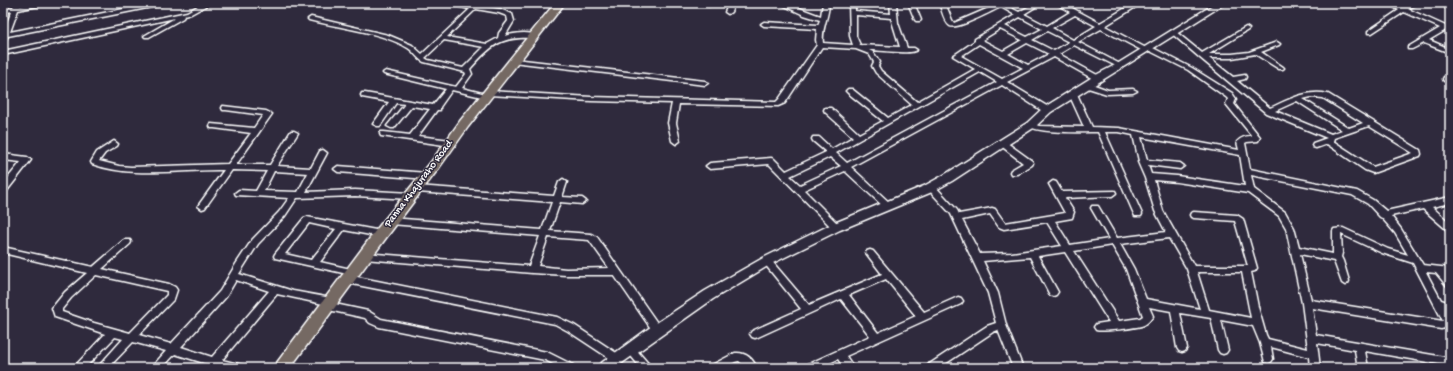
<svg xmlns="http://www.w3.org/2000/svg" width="1453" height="371" viewBox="0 0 1453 371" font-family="'Gochi Hand',sans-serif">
	<rect width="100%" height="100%" fill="#2f2a3d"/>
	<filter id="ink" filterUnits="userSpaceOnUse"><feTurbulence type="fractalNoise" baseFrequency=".025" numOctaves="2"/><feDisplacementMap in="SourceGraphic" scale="8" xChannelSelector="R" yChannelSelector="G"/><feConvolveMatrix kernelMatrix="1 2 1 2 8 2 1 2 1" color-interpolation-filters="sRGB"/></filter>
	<g filter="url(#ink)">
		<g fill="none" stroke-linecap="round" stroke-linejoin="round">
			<defs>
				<g id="minor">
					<path d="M15 3H21L20 6 34 3H46L43 5 18 10 10 32 153 3H165L162 5 8 36 5 41 3 42V32L12 11 3 13V9L13 7Z"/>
					<path d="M203 3H211L191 14 184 16 183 18 149 37H145L144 36 175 18 3 55V51L187 12Z"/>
					<path d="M458 3 500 9 512 14 514 21 505 36C514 33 530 31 538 36L535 38C500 36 492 45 470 69L472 74 462 88 486 94V91H489L591 97 776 102 779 99 817 45 816 40 817 29 764 26 761 24 764 22 818 25 820 20 804 15 778 3C793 3 807 12 821 16L823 3H829C829 17 821 29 823 43L853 45 850 36 849 3H855V11L891 14 890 3H896L898 23 907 48H914L917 50C911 55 879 50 869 50L873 52 880 62 878 66 881 71 917 102 975 69 953 56 975 41V39L1015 15 1001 7C992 11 957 30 950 26 944 22 942 10 939 3H945L952 20 954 23 996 5 994 3H1005V5L1019 12 1035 3H1042L1024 14 1047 26 1070 12 1055 3H1063L1068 6 1074 3H1082L1072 8 1100 23 1134 3H1139V5L1105 26 1146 48 1149 46 1151 47 1192 68 1232 93 1236 99 1234 104 1260 137 1258 141 1247 142 1245 143 1250 169 1357 191 1373 200 1386 211 1450 197V203L1432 207 1450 223V231L1447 230 1423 209 1391 216 1401 229 1423 265 1450 268V274H1448L1450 277V287L1447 286 1436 273 1426 272 1441 300 1450 303V311L1446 309 1450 317V327L1441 329 1312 308 1316 335 1450 358V366L1365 351 1368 368H1358L1355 350 1317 343 1320 368H1310L1309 357 1271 347 1273 359 1271 362 1268 363 1265 362 1260 343 1253 326 1221 320 1228 350 1226 353 1223 354 1220 353 1218 350 1211 318 1180 313 1187 348 1185 351 1182 352 1179 351 1177 348 1171 311 1149 307 1153 316C1150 320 1148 323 1144 325 1137 328 1102 332 1096 330L1094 327 1096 324 1109 322 1065 252 1038 256 1058 292 1056 295 1053 296 1050 295 1030 257 983 261 998 293 1006 325 1023 368H1013L998 330 993 332 939 368H926L928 365 987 326 996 323 988 293 951 214 928 189 927 187 928 185H934L957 210 959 214 992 208 995 209 1005 223 1065 213 1049 184 1053 181 1056 182 1062 192 1115 191 1116 193 1112 196 1065 198 1074 212 1072 218 1055 221 1070 245 1109 239 1091 208 1092 206H1098L1117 238 1166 232 1155 211 1145 178 1138 162 1139 161 1133 135 1119 132H1105L1142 214 1141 216H1135L1134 214 1098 132C1083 132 1036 134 1027 125L1028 123H1031L1039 126 1084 127 1069 94 1073 92 1077 94 1092 127 1119 128 1239 150 1237 142C1241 137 1246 136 1252 136L1226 104 1228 99 1226 97 1188 70 1148 50 1145 52 1143 51 1101 29 1078 42 1122 65V67H1118L1074 45 1059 54 1099 76 1100 78 1099 80H1095L1054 57 1007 82 1050 108 1051 110 1050 112H1044L1002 85 851 167 891 204 892 206 891 208H885L845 171 804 190 839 225 840 227 839 229H833L769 164 710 169 706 166 710 163 771 158 774 159 786 171 826 152 813 141 812 139 813 137H819L832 149 853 137 825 112 824 110 825 108H831L859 134 883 121 848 93 846 91 848 89H852L888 118 912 105 876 73 872 66 874 62 869 54 856 49 822 47 785 103 778 106 679 104 676 123 680 141 676 144 672 141 668 123 672 103 591 101 489 95V98H486L452 90 440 107V110H437L418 136 451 140 455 143 454 145 451 146 381 136 380 134 381 132H384L410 135 430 109 412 106 394 128H391L387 126 405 104 396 103 380 126H377L373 124 389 102 362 97 361 95 362 93H365L433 105 446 89 384 74 383 73 384 72 386 71 456 87 466 74 465 72 424 62C417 59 415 52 408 48 382 32 339 28 309 20L308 19 311 17 388 35 412 45 422 54 470 9 456 6V4ZM476 9 499 13 507 16 508 21 499 33 498 38 487 44 447 37ZM856 15 891 18 900 47 860 45 856 36ZM1075 15 1096 26 1073 40 1052 28ZM1020 17 1042 29 1027 37 1005 26ZM1000 29 1022 40 1003 51 982 40ZM1047 31 1069 42 1054 51 1032 40ZM444 40 484 47 463 68 428 60 425 58ZM1027 43 1049 54 1028 65 1008 54ZM979 44 1023 68 1002 79 961 56ZM980 72 997 82 847 163 836 153ZM1141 137 1240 155 1245 186 1177 176 1151 174 1148 165 1180 169 1184 166 1180 163 1147 160ZM830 157 841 166 800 185 790 176ZM1251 175 1352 195 1368 204 1380 217 1382 218 1395 233 1408 255 1388 249 1343 228 1334 229 1333 231V254L1299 247 1294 228 1285 212 1254 189ZM1154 180 1177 182 1248 193 1279 216 1286 228 1302 303 1308 349 1268 339 1266 335 1258 307 1251 272 1255 271 1257 268 1243 219 1237 215 1194 212 1191 213 1190 215 1191 217 1194 218 1235 221 1248 266H1194L1163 211ZM990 214 999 227 1004 229 1047 222 1062 246 1012 253 980 254 962 220ZM1341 234 1382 253 1413 263 1443 321 1311 300 1300 254 1334 261 1342 283 1345 285 1348 283 1349 281 1343 261 1341 257 1342 253ZM1169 238 1187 269 1200 309 1146 299 1134 269 1120 244ZM1112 245 1126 269 1143 316 1140 318 1119 321 1074 251ZM1197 272H1242L1251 318 1209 310Z"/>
					<path d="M706 3H712V4L709 6 707 5Z"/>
					<path d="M729 3H735L731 12 728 14 725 12Z"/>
					<path d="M908 3H914L921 20 920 21H916L915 20Z"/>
					<path d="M1386 3H1394L1403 7 1412 3H1420L1408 9 1450 28V32L1446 30 1429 40 1450 49V53L1424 43 1412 49H1408V47L1440 28 1404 12 1372 33H1368V31L1399 10Z"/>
					<path d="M1437 3H1445L1450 6V10Z"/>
					<path d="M1246 27 1249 29 1248 30 1209 54H1232L1249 52 1277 42 1280 44 1279 45 1261 52 1283 67 1284 68 1283 69H1279L1255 54 1232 58H1209L1233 77 1245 75 1246 77 1245 79 1237 81 1270 108C1288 100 1307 89 1328 94L1420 150 1421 154 1420 156 1373 173 1365 170 1327 144 1316 148 1313 147 1312 145 1313 143 1327 138 1266 113 1199 57 1170 32 1171 31H1175L1202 53ZM1311 97 1323 98 1363 123 1349 128 1303 99ZM1297 101 1342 130 1331 134 1275 111ZM1369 126 1413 153 1373 167 1333 141 1334 138Z"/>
					<path d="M515 59 705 81 708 83 705 85 513 62 512 61Z"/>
					<path d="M1444 77H1450V81H1444L1443 79Z"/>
					<path d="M1085 83H1089L1108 90 1133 89 1137 91 1133 93 1107 94 1085 87 1083 85Z"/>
					<path d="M223 106 266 111 272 114 236 165H270L291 131H294L298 133 277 166 311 168 320 151 323 150 327 153 306 192 355 190 411 193 415 196 411 199 355 196 297 198 285 216 258 244 239 274 293 291 331 298 334 299 336 302 335 304 368 311 381 319 547 352 573 365 575 368H561L545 360 379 327 370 323 365 318 324 309 323 304 277 294 222 360 242 365 244 368H222L216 366 215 368H204L207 364 175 354 162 368H151L166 351 133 342 108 368H97L123 339 115 337 85 368H74L76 365 105 334 55 317 52 308 65 292 87 273 3 253V247L93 267 124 240H130L131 242 130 244 102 269 169 284 175 287 177 290 174 299 139 335 171 344 220 291 236 264 252 240 279 212 289 198 236 195 235 193 239 190 256 191 267 171 232 170 205 208 202 209 198 206 224 170C180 169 134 179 92 164L91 162 97 152 114 141 118 144 117 146 105 153 99 161 119 166 131 167 228 164 251 133 214 128H211L210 126 211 124 254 128 263 115 226 110H223L222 108ZM274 171 308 173 298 192 264 191ZM96 275 167 291V295L130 333 94 323 62 312V309L71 298ZM236 280 269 291 212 357 181 347 226 297Z"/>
					<path d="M1003 140 1032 161 1033 163 1032 165 1017 174H1011L1010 172 1011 170 1023 163 1000 145 999 143Z"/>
					<path d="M3 154 27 157 31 160 6 192 3 193V184L21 162 3 160Z"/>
					<path d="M338 166 427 173 431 176 427 179 338 172 334 169Z"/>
					<path d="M563 179 567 182 562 197 582 198 586 201 582 204 560 202 550 231 591 234 597 237 660 327 662 330 660 333 657 334 654 333 614 275H566L532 273 364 259 361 258 360 256 361 254 364 253 529 266 540 236 391 224 388 223 387 221 388 219 391 218 542 230 552 202 417 192 413 189 417 186 554 196 559 182ZM548 237 589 240 609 268 566 269 538 266Z"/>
					<path d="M307 217 381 231 384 232 385 234 384 236 381 237 344 230 320 262 355 270 356 272 355 274 352 275 275 258 274 256 275 254 304 218ZM309 223 336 229 311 260 285 254Z"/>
					<path d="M870 250 873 251 924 312 958 297 961 298 963 301 961 304 846 356 854 368H844L838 359 819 368H804L806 365 870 336 841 299 758 337 755 338 752 337 750 334 752 331 801 309 764 263 763 261 764 259H770L809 305 882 274 866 253 867 251ZM886 279 916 316 878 333 849 295Z"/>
					<path d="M347 275 557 317 574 325 621 356 623 359 621 362 618 363 615 362 568 331 555 324 347 283 344 281 343 279 344 277Z"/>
					<path d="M631 346 634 347 652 368H641L626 350 628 347Z"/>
					<path d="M735 353C746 352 753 359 757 368H746L739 361 735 362 724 368H710L712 365Z"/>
				</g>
				<path id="secondary" d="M1216 3H1226L1051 112 1035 127 952 181 932 192 840 230 771 264 713 299 615 368H598L600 364 652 326 705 291 763 258 832 224 924 186 944 175 1027 123 1043 108 1094 76 1117 64Z"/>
				<path id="primary" d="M555 3H565L468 127 439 168 386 238 290 368H273L376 230 431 162 460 121Z"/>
			</defs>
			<use href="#minor" stroke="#fff" stroke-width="3"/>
			<use href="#secondary" stroke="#fff" stroke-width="3"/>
			<use href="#primary" stroke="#fff" stroke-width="3"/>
			<use href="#minor" fill="#2f2a3d" fill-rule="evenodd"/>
			<use href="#secondary" fill="#2f2a3d" fill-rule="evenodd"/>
			<use href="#primary" fill="#756964" fill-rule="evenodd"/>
		</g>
	</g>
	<g text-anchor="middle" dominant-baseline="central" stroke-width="3" stroke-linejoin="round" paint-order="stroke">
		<g font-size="11" fill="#fff" stroke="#2f2a3d">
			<text transform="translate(419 184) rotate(-53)">Panna Khajuraho Road</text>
		</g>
	</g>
	<rect width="1453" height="371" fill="none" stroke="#2f2a3d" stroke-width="16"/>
	<rect x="8" y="8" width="1437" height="355" fill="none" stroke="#fff" stroke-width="1.5" filter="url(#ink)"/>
</svg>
